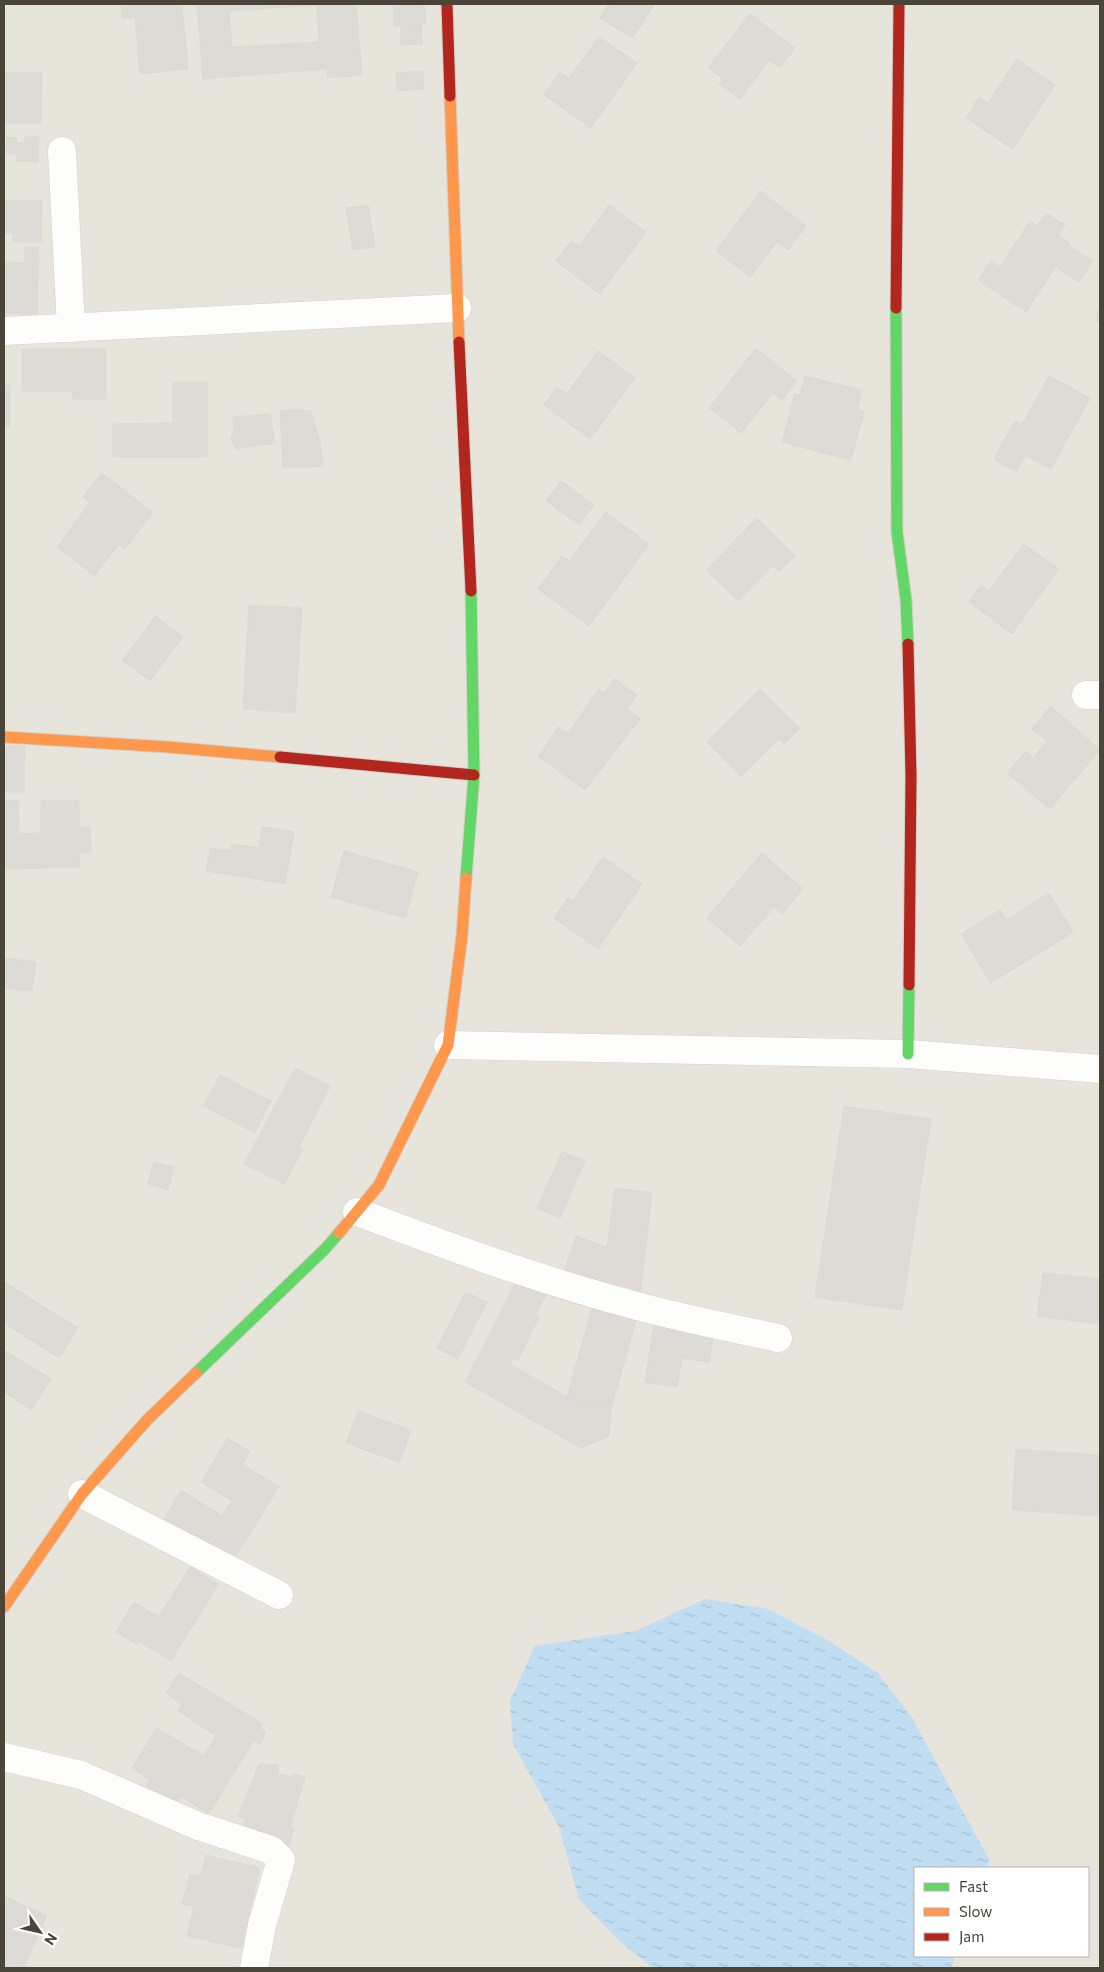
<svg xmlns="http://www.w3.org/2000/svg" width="1104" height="1972" viewBox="0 0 1104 1972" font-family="Commissioner,sans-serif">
	<defs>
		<pattern id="water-ripples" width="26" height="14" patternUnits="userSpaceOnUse" patternTransform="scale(1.25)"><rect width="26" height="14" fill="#c0ddf1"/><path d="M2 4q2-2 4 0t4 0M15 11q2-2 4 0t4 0" fill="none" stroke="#a6bfcf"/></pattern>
	</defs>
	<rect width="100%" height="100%" fill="#f4f2ee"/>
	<path fill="#e7e4dc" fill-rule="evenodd" d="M4 4H1100V1968H4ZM915 1868H1088V1956H915Z"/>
	<path fill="url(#water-ripples)" d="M705 1599 768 1609 827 1640 878 1673 912 1718 990 1861 987 1868H915V1956H955L951 1968H653L619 1941 579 1899 559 1827 513 1744 510 1701 535 1646 635 1631Z"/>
	<g fill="#dedbd6" stroke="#dcd9d4" fill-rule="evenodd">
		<path d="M121 4H182L188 69 140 74 135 17 122 18Z"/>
		<path d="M197 4H356L362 75 327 78V69L203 79ZM317 5 319 42 232 47 229 11Z"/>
		<path d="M393 4H424L426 24 394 26Z"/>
		<path d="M609 4H654L633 38 600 18Z"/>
		<path d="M750 13 795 48 780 68 770 60 740 99 719 84 723 79 708 68Z"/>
		<path d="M421 25 422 44 401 45V27Z"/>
		<path d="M599 37 637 63 591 128 544 95 560 72 569 78Z"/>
		<path d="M1017 59 1055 85 1013 149 966 118 979 97 988 103Z"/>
		<path d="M423 71 424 89 397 91 396 73Z"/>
		<path d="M4 72H42L41 123H4Z"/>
		<path d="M7 137 17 138 16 143H25V137H39L38 162 17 161V154L6 153Z"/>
		<path d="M761 191 806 226 788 250 777 242 750 277 716 251Z"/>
		<path d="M4 200H42L41 242H13V233H4Z"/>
		<path d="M368 205 375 247 353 250 346 208Z"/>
		<path d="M609 205 646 232 600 294 556 261 571 241 579 246Z"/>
		<path d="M1046 213 1065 225 1058 235 1071 244 1026 312 978 280 991 261 1000 267 1030 221 1037 226Z"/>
		<path d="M25 247H39L37 314 4 313V262L24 263Z"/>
		<path d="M1071 247 1093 261 1079 282 1057 268Z"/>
		<path d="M1100 303V322L1096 321Z"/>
		<path d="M756 348 797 381 782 400 773 393 741 433 709 408Z"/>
		<path d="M22 349H106V399H72L73 391H22Z"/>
		<path d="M598 351 635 378 590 439 544 405 557 387 567 394Z"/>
		<path d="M805 376 862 390 857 410 864 412 851 460 782 442 795 394 800 395Z"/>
		<path d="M1049 376 1090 398 1051 469 1026 455 1016 472 994 459 1015 421 1022 425Z"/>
		<path d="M173 382H207V457H113V424L173 423Z"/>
		<rect x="4" y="385" width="6" height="42"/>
		<path d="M280 410H310L320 441 323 466 283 468Z"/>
		<path d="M270 414 275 443 236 449 231 438 234 431 233 417Z"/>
		<path d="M102 473 153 512 125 549 119 544 94 576 57 547 90 502 83 497Z"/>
		<path d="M561 481 594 505 579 525 546 501Z"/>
		<path d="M606 512 649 544 589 626 538 589 562 556 569 561Z"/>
		<path d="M757 518 795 555 779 572 773 565 738 601 706 570Z"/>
		<path d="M1024 544 1059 569 1012 634 969 602 981 585 989 591Z"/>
		<path d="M249 605 302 608 295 713 243 709Z"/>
		<path d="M156 616 183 637 150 681 122 660Z"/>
		<path d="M615 679 637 695 627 709 640 719 585 790 538 756 559 727 568 733 599 689 604 693Z"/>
		<path d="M760 689 800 728 784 744 779 739 741 777 707 742Z"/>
		<path d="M1051 706 1100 750 1050 809 1007 773 1026 751 1033 758 1047 741 1032 729Z"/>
		<path d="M4 746H25L24 792H4Z"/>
		<path d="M18 800 19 834 41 833V800H79V827H90L91 852 79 853 80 867 4 869V801Z"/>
		<path d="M262 827 294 832 285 884 206 871 210 848 231 851 232 844 259 848Z"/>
		<path d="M344 851 418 872 405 918 331 897Z"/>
		<path d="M762 853 803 889 782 914 774 907 740 946 707 918Z"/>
		<path d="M603 857 642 884 598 949 554 918 568 897 573 901Z"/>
		<path d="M1049 893 1073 932 991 983 961 934 1000 910 1006 920Z"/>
		<path d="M4 958 36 962 32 991 4 988Z"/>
		<path d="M295 1068 330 1086 299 1147 303 1149 284 1184 244 1164Z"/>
		<path d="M220 1075 271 1101 255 1133 204 1106Z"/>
		<path d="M844 1106 931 1119 902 1310 815 1297Z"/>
		<path d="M562 1152 585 1161 560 1218 537 1208Z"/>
		<path d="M154 1162 174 1167 168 1190 148 1184Z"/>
		<path d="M615 1188 652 1193 640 1296 563 1274 576 1236 607 1247Z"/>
		<path d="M1043 1273 1100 1279V1324L1037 1316Z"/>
		<path d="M519 1276 548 1291 536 1313 539 1317 518 1360 513 1358 510 1364 567 1397 611 1409 609 1436 581 1448 465 1382Z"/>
		<path d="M4 1282 78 1328 59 1358 4 1323Z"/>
		<path d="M466 1292 487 1302 458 1359 437 1348Z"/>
		<path d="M593 1305 637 1317 611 1409 567 1397Z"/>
		<path d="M654 1324 714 1332 709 1362 682 1358 677 1387 645 1382Z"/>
		<path d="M4 1350 51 1379 32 1410 4 1392Z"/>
		<path d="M358 1411 411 1430 399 1462 346 1443Z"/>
		<path d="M228 1438 250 1452 242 1464 279 1487 232 1562 164 1519 181 1490 222 1516 232 1501 201 1482Z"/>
		<path d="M1016 1449 1100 1455V1516L1012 1510Z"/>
		<path d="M190 1567 218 1584 171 1661 140 1642 138 1645 116 1632 134 1602 159 1617Z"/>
		<path d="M179 1673 263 1724 260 1728 266 1732 259 1744 254 1740 209 1814 181 1796 175 1807 145 1789 150 1780 132 1768 157 1728 204 1756 216 1736 178 1711 182 1704 166 1693Z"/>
		<path d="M259 1764 278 1765V1774L292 1777 294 1774 305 1777 290 1828 294 1829 289 1845 241 1830 246 1819 238 1816Z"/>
		<path d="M206 1855 260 1868 241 1948 187 1936 194 1906 182 1904 190 1874 201 1876Z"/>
		<path d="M4 1896 47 1916 23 1968H4Z"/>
	</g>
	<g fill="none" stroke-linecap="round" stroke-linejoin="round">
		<defs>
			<g id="street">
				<path d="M62 151 71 328"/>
				<path d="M4 331 457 308"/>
				<path d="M1086 695H1100"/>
				<path d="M448 1045 908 1054 1100 1069"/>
				<path d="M357 1212C450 1247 544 1282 641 1307 686 1319 732 1328 778 1338"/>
				<path d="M82 1494 279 1595"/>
				<path d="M4 1757 81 1775 198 1826 271 1850 281 1860 262 1925 254 1968"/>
			</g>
			<g id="fast">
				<path d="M896 308 897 532 906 600 908 644"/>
				<path d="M466 878 474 775 471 591"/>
				<path d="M908 1054 909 985"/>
				<path d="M196 1373 325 1249 339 1233"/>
			</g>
			<g id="slow">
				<path d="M450 96 459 342"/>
				<path d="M4 737 168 747 280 757"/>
				<path d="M339 1233 379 1185 448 1045 462 936 466 878"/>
				<path d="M4 1607 82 1494 147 1420 196 1373"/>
			</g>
			<g id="jam">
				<path d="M447 4 450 96"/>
				<path d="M896 308 899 4"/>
				<path d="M459 342 471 591"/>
				<path d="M908 644 911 776 909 985"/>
				<path d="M280 757 474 775"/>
			</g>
		</defs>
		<use href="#street" stroke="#d2d0cb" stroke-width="29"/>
		<use href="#fast" stroke="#d3cfc5" stroke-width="13"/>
		<use href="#slow" stroke="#d3cfc5" stroke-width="13"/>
		<use href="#jam" stroke="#d3cfc5" stroke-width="13"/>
		<use href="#street" stroke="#fdfdfc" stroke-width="28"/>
		<use href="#fast" stroke="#63d668" stroke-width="11"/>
		<use href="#slow" stroke="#ff974d" stroke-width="11"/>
		<use href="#jam" stroke="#b3261e" stroke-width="11"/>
	</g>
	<rect width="1104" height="1972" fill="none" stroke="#4b4439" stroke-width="10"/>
	<rect x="914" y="1867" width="175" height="90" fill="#ffffff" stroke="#b7b4b0"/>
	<rect x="924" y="1883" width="25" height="8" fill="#63d668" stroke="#b7b4b0"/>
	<text x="959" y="1892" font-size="15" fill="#4b4439">Fast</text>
	<rect x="924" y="1908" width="25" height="8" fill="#ff974d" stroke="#b7b4b0"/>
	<text x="959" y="1917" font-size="15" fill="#4b4439">Slow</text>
	<rect x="924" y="1933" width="25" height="8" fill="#b3261e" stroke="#b7b4b0"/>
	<text x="959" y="1942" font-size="15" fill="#4b4439">Jam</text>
	<g transform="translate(40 1932) rotate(124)" stroke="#ffffff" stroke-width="4" paint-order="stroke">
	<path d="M0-4L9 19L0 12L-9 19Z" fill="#4b4439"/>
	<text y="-8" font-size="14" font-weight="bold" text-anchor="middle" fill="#4b4439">N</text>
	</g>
</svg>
